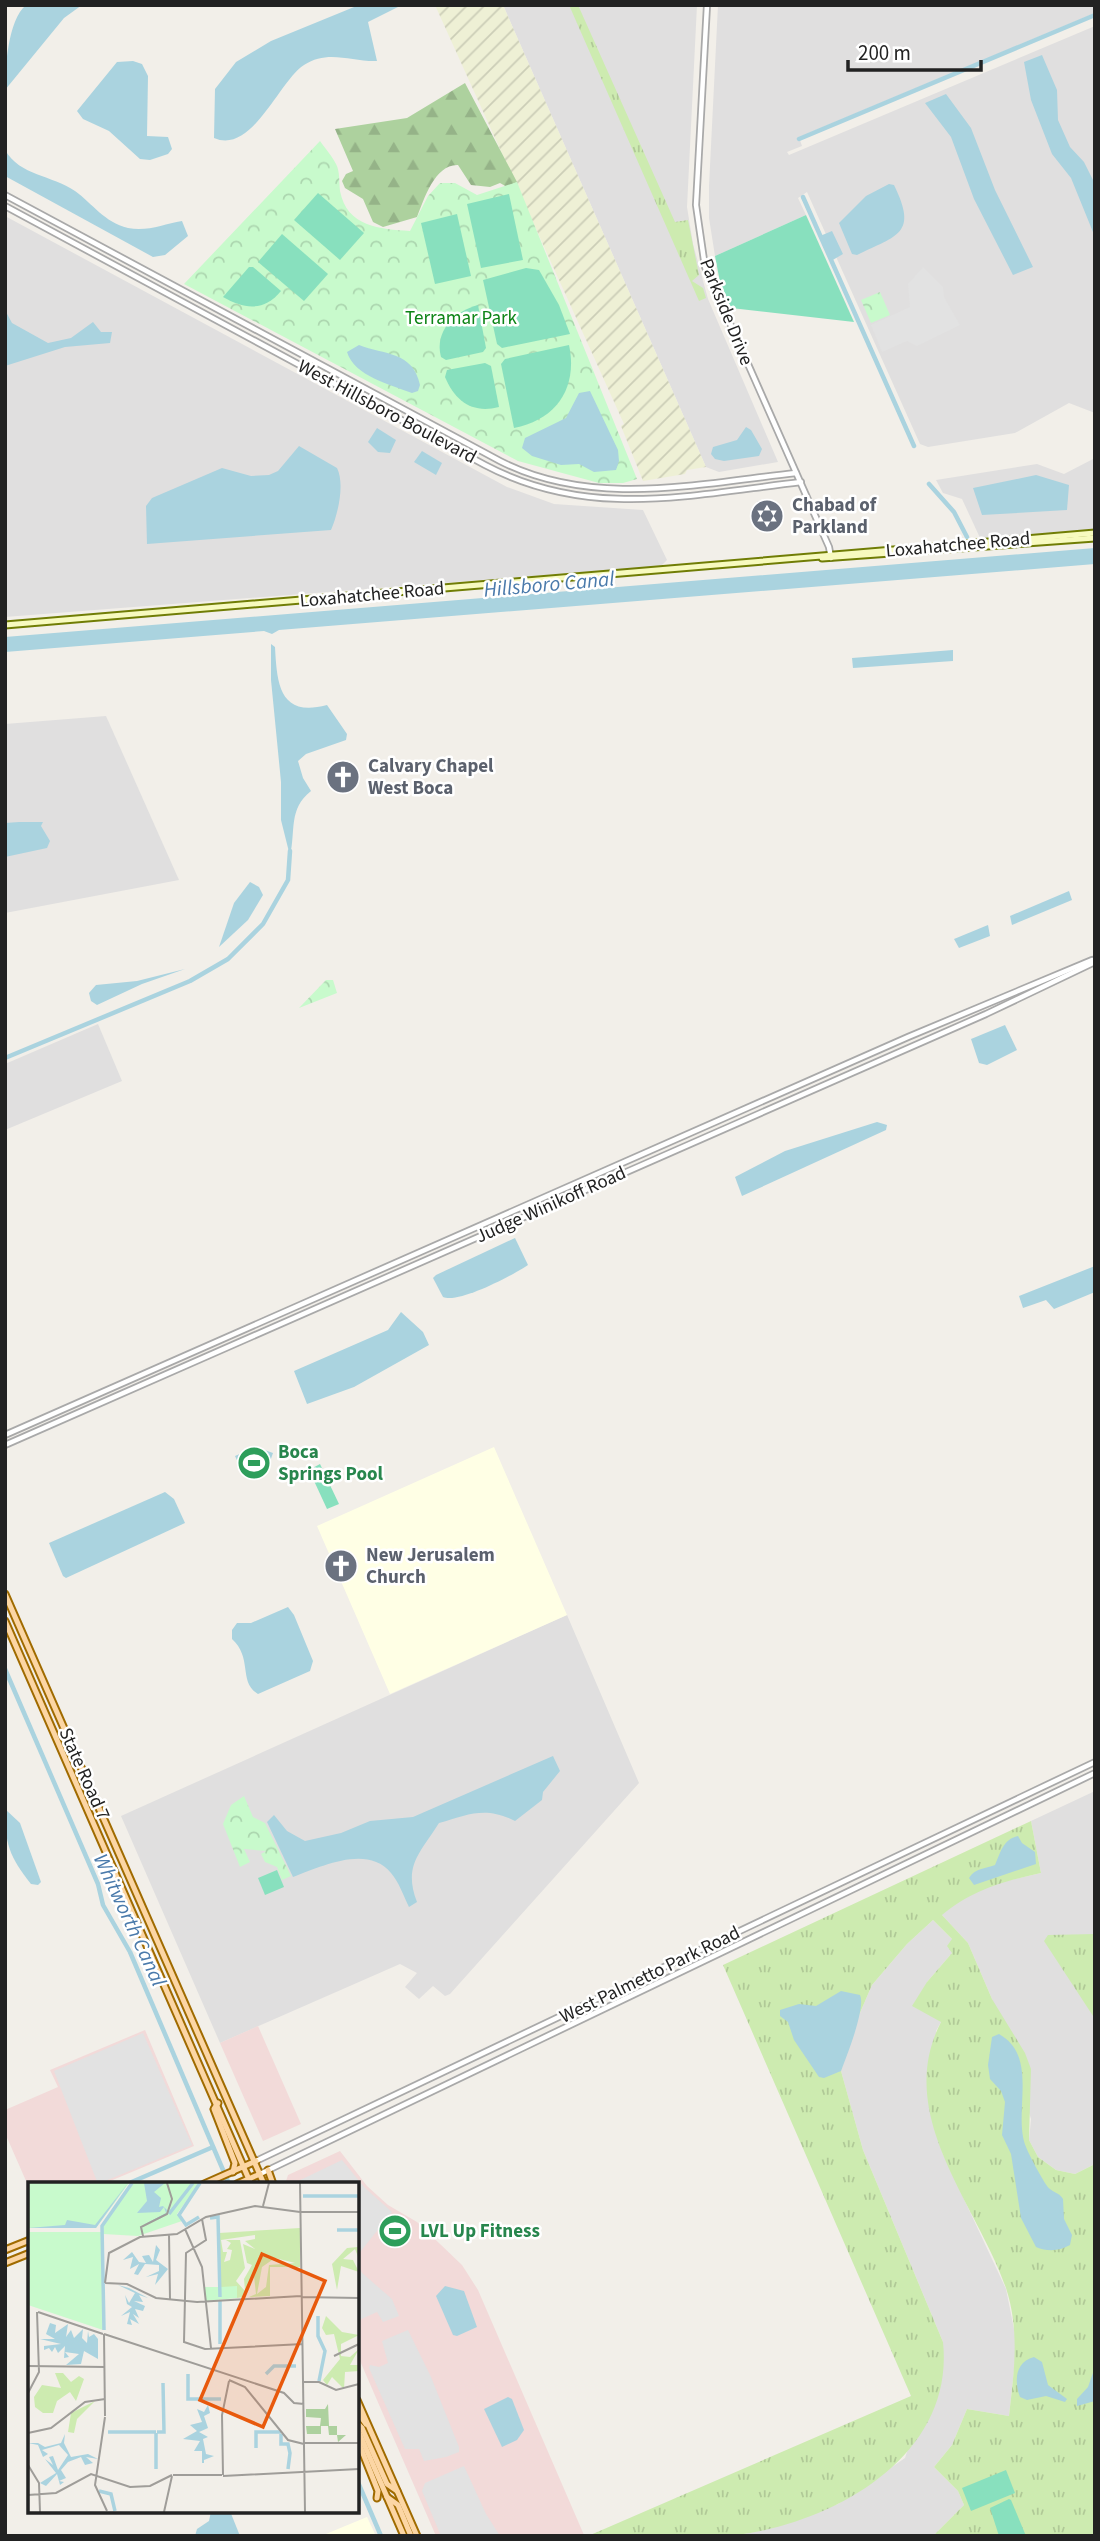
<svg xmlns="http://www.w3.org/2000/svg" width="1100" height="2541" viewBox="0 0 1100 2541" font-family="'Source Sans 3',sans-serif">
	<defs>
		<pattern id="farmland-furrows" width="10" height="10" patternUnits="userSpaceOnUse" patternTransform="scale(1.75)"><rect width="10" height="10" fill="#eef0d5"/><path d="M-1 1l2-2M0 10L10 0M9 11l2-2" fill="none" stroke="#ccceb7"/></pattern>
		<pattern id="grass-tufts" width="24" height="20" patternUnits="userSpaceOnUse" patternTransform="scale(1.75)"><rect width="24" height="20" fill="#cdebb0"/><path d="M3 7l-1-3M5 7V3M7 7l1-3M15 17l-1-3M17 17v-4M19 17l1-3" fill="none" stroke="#b0c997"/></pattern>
		<pattern id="forest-firs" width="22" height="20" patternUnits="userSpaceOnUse" patternTransform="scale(1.75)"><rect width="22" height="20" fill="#add19e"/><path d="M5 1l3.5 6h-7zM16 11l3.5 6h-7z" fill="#95b388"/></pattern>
		<pattern id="park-crowns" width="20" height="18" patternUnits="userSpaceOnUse" patternTransform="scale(1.75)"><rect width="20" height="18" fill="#c8facc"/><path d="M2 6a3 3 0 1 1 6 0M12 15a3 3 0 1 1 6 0" fill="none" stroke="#acd6af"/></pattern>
	</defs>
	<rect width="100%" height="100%" fill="#f2efe9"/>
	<g fill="#e0dfdf">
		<path d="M503 5H697L687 207 693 244 708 299 778 462 719 472 706 467Z"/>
		<path d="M718 5H1095V13L799 137 802 146 787 152 789 155 1095 26V413L1069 403 1015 433 928 447 920 444 807 192 798 198 806 215 715 256 709 218V186Z"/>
		<path d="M5 216 507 487 554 504 643 510 667 560 661 566 5 617Z"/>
		<path d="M1095 458V531L981 540 962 499 943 493 936 480 1037 464 1064 474Z"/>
		<path d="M106 716 179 880 5 913V724Z"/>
		<path d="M98 1024 122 1081 5 1130V1064Z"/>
		<path d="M567 1615 639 1783 450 1994 445 1996 433 1986 419 1999 405 1987 417 1973 400 1964 220 2043 121 1816Z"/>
		<path d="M1095 1791V1934L1091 2010 1095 2019V2164L1075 2174 1056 2170 1038 2157 1029 2140 1031 2119 992 1999 968 1943 941 1914 965 1896 997 1883 1041 1873 1031 1821Z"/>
		<path d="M933 1920 952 1939V1953L927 1982 941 2022 936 2031 942 2152 1006 2289 1017 2344 1009 2416 967 2409 952 2445 934 2467 958 2491 964 2505 933 2536H733L754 2532 838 2504 905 2458 943 2342 863 2150 841 2071 853 2029 872 1985 907 1944Z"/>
	</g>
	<g fill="#f2dad9">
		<path d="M258 2026 301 2124 263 2141 220 2043Z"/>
		<path d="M145 2030 194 2146 103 2184H30V2190L5 2133V2110L58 2087 50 2070Z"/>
		<path d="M340 2151 367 2186 388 2205 417 2222 462 2265 478 2290 584 2535 436 2536 357 2354V2184H285L288 2175Z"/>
	</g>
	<g fill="#ffffe5">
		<path d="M494 1447 567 1615 390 1694 317 1526Z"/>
		<path d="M367 2517 376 2536H321Z"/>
	</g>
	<path fill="url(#farmland-furrows)" d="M435 5H503L706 467 687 470 685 474 643 481 621 426 624 424Z"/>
	<g fill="url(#grass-tufts)">
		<path d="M569 5H578L675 222 688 220 699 275 692 281 703 288 706 298 699 301Z"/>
		<path d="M1031 1821 1041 1873C1002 1882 974 1889 942 1915L968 1943 992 1999 1025 2053 1031 2069 1029 2140 1038 2157 1056 2170 1075 2174 1095 2164V2536H933L964 2505 958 2491 934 2467 952 2445 967 2409 1009 2416C1014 2372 1020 2331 1006 2288 977 2204 893 2115 941 2022L912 2006 927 1982 952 1953 947 1946 952 1939 933 1920 907 1944 872 1985 853 2029 841 2071 863 2150 943 2342C955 2455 836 2522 737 2535 691 2541 635 2536 588 2536L911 2396 723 1965Z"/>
		<path d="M1095 1934V2019L1044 1941 1048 1935Z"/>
	</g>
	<path fill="url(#forest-firs)" d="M465 83 517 182 507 187 500 183 490 187 471 185 458 165C435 164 424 199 417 217L383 227 373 222 363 199 345 188 342 181 346 174 353 171 335 129 407 118Z"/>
	<g fill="url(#park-crowns)">
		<path d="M320 141C325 148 332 156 336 164 340 171 339 182 340 191 347 227 380 229 410 231L428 196 440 183H455L477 195 517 182 637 479 623 483H599L518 461 184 284Z"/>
		<path d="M880 292 890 315 871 323 861 300Z"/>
		<path d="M326 980H333L337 993 299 1008Z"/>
		<path d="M244 1796 253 1817 265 1823 291 1876 282 1880 277 1867 265 1862 261 1854 266 1851 244 1849 250 1862 240 1867 223 1824 231 1805Z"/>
	</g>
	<g fill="#88e0be">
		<path d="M318 193 364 233 340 260 294 220Z"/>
		<path d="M509 194 523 260 481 268 467 204Z"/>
		<path d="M457 214 471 276 435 284 421 223Z"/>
		<path d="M806 215 854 322 731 308 720 282 715 256Z"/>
		<path d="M282 234 328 274 304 301 258 262Z"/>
		<path d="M249 267H253L281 291C264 312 244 309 223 297Z"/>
		<path d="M526 268 539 270 559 305 570 334 502 348 497 344 483 280Z"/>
		<path d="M478 305 486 348 483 352 446 360 441 357C434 331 455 311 478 305Z"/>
		<path d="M569 345C578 387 557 420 514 428L501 364 505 359Z"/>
		<path d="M485 363 491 366 499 407C472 414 455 401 445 377L447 370Z"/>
		<path d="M320 1464 339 1504 327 1509 309 1470Z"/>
		<path d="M277 1870 284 1887 265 1895 258 1878Z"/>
		<path d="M1006 2470 1015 2493 971 2511 962 2488Z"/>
		<path d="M1009 2499 1011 2500 1026 2536H999L990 2508Z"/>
	</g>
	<g fill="#e2e2e2">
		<path d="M923 267 943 287 944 297 960 325 917 346 907 341 882 352 871 325 910 307 908 284Z"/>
		<path d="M143 2033 192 2145 98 2184 54 2071Z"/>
		<path d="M342 2160 365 2188 392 2212 357 2256V2184H292Z"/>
		<path d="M357 2263 362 2273 392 2299 399 2316 383 2322 377 2312 357 2321Z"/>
		<path d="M408 2330 431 2377 459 2447V2452L446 2457 424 2461 419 2449H405L369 2368 370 2365 379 2367 388 2363 382 2341Z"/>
		<path d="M464 2466 486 2514 500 2536H441L422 2491 425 2483Z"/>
	</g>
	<g fill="#aad3df">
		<path d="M26 5H82L64 18 5 90C5 68 8 20 26 5Z"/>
		<path d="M359 5H402L368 22 377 61C352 62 328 49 304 65 279 81 252 155 214 138L215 89 236 62 271 41Z"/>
		<path d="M1042 55 1057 90 1058 120 1070 147 1084 162 1095 184V237L1071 178 1052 154 1031 100 1024 62Z"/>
		<path d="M133 61 142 64 148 76 147 136 168 137 172 149 168 154 150 160 140 159 109 131 83 119 77 111 117 62Z"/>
		<path d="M946 94 971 128 995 190 1033 267 1013 275 974 199 951 137 925 103Z"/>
		<path d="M5 150C20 176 52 175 75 191 93 204 104 222 128 228 147 232 164 224 182 221L188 236 165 255 153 257 5 176Z"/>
		<path d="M889 184 894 185C918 234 898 235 857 255L852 254 839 223 866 196Z"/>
		<path d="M832 231 843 254 831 261 820 236Z"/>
		<path d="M5 310 12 323 48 343 71 338 93 322 101 332H112L110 343 65 347 5 366Z"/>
		<path d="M359 345C384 355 413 351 420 385L418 391 412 393C391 385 354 376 347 352Z"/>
		<path d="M590 391 618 450 619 461 616 470 594 472 579 464 561 465 532 456 522 448 525 438 566 418 579 393Z"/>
		<path d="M746 427 751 430 762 449 759 456 724 461 715 459 711 454 713 447 737 440Z"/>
		<path d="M377 428 396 440 390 453 378 452 368 442Z"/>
		<path d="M299 446 337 468C345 484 338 514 331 530L147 544 146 506 152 498 222 468 251 476 269 475 278 471Z"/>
		<path d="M422 451 442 463 436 475 414 462Z"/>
		<path d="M1036 475 1069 485 1067 510 982 515 973 488Z"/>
		<path d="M1095 548V564L279 630 272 634 264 631 5 652V637Z"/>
		<path d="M271 644 275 647C277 683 279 718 327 705L347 734 346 740 306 754 298 761 303 778 311 791C288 809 296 831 290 856L281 820V782L271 680Z"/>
		<path d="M953 650V661L853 668 852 658Z"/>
		<path d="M19 822H43L41 826 50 841 47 848 5 857V823Z"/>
		<path d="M250 882 259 887 263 895 248 920 219 947 234 903Z"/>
		<path d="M1069 891 1072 900 1012 925 1010 916Z"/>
		<path d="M988 925 990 936 959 948 954 939Z"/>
		<path d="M185 969 142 984 97 1005 91 1001 89 993 96 985 137 981Z"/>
		<path d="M1005 1025 1017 1050 987 1065 979 1063 971 1039Z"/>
		<path d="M877 1122 887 1125 886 1130 742 1196 735 1177 785 1151Z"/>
		<path d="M515 1238 528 1265C513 1275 459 1304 443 1297L433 1278 436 1275Z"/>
		<path d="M1095 1266V1292L1054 1309 1046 1300 1023 1308 1019 1296Z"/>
		<path d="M401 1312 423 1332 429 1345 354 1387 307 1404 294 1371 388 1330Z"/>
		<path d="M256 1447 273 1453 266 1473 257 1469 244 1475 235 1456Z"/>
		<path d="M165 1492 174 1499 185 1523 66 1578 63 1576 49 1543Z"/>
		<path d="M288 1607 294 1615 313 1661 310 1671 258 1694C238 1682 253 1658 232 1639V1630L237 1623H251Z"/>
		<path d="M553 1756 560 1771 543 1792 542 1800 515 1821C486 1806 469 1814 439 1823 420 1853 403 1866 417 1902L409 1907C404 1897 399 1882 391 1873 367 1844 321 1867 293 1877L267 1822 274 1815 287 1831 305 1841 341 1833 370 1821 413 1817Z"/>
		<path d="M5 1809 20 1823 41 1882 38 1885 31 1884C9 1856 5 1844 5 1809Z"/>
		<path d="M1018 1836 1022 1843 1035 1852 1036 1864 974 1885 969 1878C975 1868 985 1869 995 1865 1000 1854 1003 1839 1018 1836Z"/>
		<path d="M841 1991 860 1995C866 2008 847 2055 841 2071L824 2078 819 2077 794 2040 788 2022 780 2016V2010L799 2004 816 2006Z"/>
		<path d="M999 2034C1040 2057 1012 2113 1026 2147 1030 2157 1041 2177 1047 2186 1051 2192 1059 2192 1063 2199L1064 2219 1072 2235 1070 2245C1059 2251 1048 2252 1036 2247L1021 2218 1011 2154 1002 2135 1005 2102 1001 2091 990 2079 988 2065 992 2037Z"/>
		<path d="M445 2286 464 2291 477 2327 457 2336 453 2335 436 2296Z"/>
		<path d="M1034 2357 1042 2362 1048 2385 1067 2399 1065 2402 1046 2396 1027 2400 1020 2397C1014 2381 1015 2362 1034 2357Z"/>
		<path d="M1095 2367V2401L1077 2406V2399L1088 2387Z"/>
		<path d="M508 2397 512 2399 524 2430 517 2440 502 2447 484 2409Z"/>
		<path d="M211 2511H230L240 2536H195L197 2529 209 2521Z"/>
	</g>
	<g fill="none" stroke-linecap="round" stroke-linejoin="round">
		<g stroke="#aad3df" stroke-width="4.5">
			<path d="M799 139 1095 15"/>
			<path d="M803 197 914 446"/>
			<path d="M929 484 954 512 967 537"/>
			<path d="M5 1058 190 981 228 959 263 924 288 880 290 851"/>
			<path d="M5 1669 98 1884 103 1905 130 1952 229 2184"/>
			<path d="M127 2184 213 2147"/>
			<path d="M357 2480 381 2536"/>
		</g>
		<defs>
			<g id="tertiary">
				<path d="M707 5 696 205 705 267 829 547 831 558"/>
				<path d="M5 195 500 461C592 508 697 484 796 473"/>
				<path d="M5 206 485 465C589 520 689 495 801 482"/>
				<path d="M5 1435 908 1037 1092 960"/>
				<path d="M5 1445 986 1014 1095 962"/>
				<path d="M256 2161 1095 1762"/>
				<path d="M260 2174 1095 1773"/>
			</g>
			<g id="secondary">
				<path d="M822 558 1095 538"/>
				<path d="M5 625 1095 533"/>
			</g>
			<g id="primary">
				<path d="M5 1594 264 2184"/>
				<path d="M5 1621 251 2184"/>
				<path d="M218 2103 214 2109 235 2163 233 2172"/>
				<path d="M268 2170 273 2184"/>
				<path d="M204 2184 256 2161"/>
				<path d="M237 2184 260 2174"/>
				<path d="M5 2250 30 2240"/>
				<path d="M5 2263 30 2253"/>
				<path d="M357 2400 417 2536"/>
				<path d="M357 2411 366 2424"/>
				<path d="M357 2423 362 2428 387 2484 397 2491"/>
				<path d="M357 2428 404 2536"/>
				<path d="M362 2440 360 2446 378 2491 377 2498"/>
				<path d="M387 2497 398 2505 411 2536"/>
			</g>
		</defs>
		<use href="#tertiary" stroke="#a9a9a9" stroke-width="8"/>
		<use href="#secondary" stroke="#707d05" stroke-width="9"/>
		<use href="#primary" stroke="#a06b00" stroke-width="9"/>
		<use href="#tertiary" stroke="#fff" stroke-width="4.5"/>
		<use href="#secondary" stroke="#f7fabf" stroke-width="5"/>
		<use href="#primary" stroke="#fcd6a4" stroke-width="5"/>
	</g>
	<defs>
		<symbol id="synagogue-disc" viewBox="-11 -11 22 22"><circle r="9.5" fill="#6b7280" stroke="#fff"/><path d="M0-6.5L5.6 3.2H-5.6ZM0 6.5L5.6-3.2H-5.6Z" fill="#fff"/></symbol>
		<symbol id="church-disc" viewBox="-11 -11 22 22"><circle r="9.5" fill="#6b7280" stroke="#fff"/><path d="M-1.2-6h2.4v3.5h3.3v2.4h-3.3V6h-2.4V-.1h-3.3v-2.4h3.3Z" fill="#fff"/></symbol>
		<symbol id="stadium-disc" viewBox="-11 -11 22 22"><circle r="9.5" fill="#2e9e5b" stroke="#fff"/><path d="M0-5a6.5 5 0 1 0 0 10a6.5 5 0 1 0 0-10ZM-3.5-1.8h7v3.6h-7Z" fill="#fff"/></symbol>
	</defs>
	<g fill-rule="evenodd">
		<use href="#synagogue-disc" x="748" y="497" width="38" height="38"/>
		<use href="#church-disc" x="324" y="758" width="38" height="38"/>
		<use href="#stadium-disc" x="235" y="1444" width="38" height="38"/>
		<use href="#church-disc" x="322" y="1547" width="38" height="38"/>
		<use href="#stadium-disc" x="376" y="2212" width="38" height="38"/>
	</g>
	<g text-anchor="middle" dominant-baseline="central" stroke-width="5" stroke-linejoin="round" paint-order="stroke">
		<g font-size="19" fill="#222" stroke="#fff">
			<text transform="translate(726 312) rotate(68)">Parkside Drive</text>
			<text transform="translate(387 412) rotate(28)">West Hillsboro Boulevard</text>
			<text transform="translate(958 545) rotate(-5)">Loxahatchee Road</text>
			<text transform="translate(372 595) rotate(-5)">Loxahatchee Road</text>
			<text transform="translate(551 1205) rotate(-24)">Judge Winikoff Road</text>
			<text transform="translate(84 1774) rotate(66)">State Road 7</text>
			<text transform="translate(650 1975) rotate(-26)">West Palmetto Park Road</text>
		</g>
		<g font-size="19" fill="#0c8416" stroke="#fff">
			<text x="461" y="318">Terramar Park</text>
		</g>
		<g font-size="19" font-weight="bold" fill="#5b616d" stroke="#fff" text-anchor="start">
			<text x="792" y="505">Chabad of<tspan x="792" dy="22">Parkland</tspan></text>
			<text x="368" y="766">Calvary Chapel<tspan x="368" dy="22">West Boca</tspan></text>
			<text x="366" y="1555">New Jerusalem<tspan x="366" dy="22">Church</tspan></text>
		</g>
		<g font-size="19" font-weight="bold" fill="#27864d" stroke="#fff" text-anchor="start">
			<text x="278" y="1452">Boca<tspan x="278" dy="22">Springs Pool</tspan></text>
			<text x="420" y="2231">LVL Up Fitness</text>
		</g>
		<g font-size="21" font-style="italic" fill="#4a7aab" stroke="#fff">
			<text transform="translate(549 584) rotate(-5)">Hillsboro Canal</text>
			<text transform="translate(130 1920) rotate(65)">Whitworth Canal</text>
		</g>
	</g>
	<g transform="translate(28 2182)">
		<rect width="331" height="331" fill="#f2efe9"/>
		<path d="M272 46V85H242V114L221 115 228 112 226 94 216 115 209 116 208 105H193L191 51ZM227 53V57L217 59 227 67 215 62 219 81 224 83 216 97 217 109 208 99 217 86 212 58H198L203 61 199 67 204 68 202 78 196 80 199 70H195L193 58ZM247 76 267 81 241 83 238 105 229 112 234 85ZM330 65 331 77 327 67 315 77 325 78 331 90 313 84 309 108 304 82 319 66ZM298 134 314 150 331 153 313 162V174L322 175 331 167 322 183H331V189L317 190 316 207 304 195 299 203 295 198 312 177 306 152 298 153 294 146ZM27 191H35L43 200 51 194 56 197 48 219 42 210 29 219 25 231H15L7 225 6 215 14 203 33 206ZM67 219 49 237 46 251 40 250 43 231Z" fill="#cdebb0" fill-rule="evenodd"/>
		<path d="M300 222 301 244H309V253H318L310 260 309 253H301L300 244H293V252H279L278 244H292L293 236 278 235V227H297Z" fill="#add19e"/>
		<path d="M0 1H101L68 46H0ZM105 1H171L149 32 154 39 110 54 75 52V43ZM0 50H73L75 148 0 123ZM209 104V116L178 119 176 105H192V109L193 105Z" fill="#c8facc"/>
		<path d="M100 1 68 46H0L37 43 39 38 67 43ZM116 1H137L126 10 133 16 131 25 135 24 139 28 138 33 131 37 115 43 138 31 136 25 132 30 109 31 119 19ZM128 63 132 68 128 78 140 87 127 103 130 92 118 95 131 89V83L117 82 110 93 106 92 111 82 102 87 105 75 95 78 104 70 111 80 118 81 114 74 121 73 125 80ZM90 103 101 106 120 116 111 113 115 120 106 119 117 124 115 129 107 127 111 136 105 132 111 142 102 137 104 143 99 142 102 130 93 134 104 125 99 122 97 113 101 121 107 111ZM22 141 28 143 27 151 40 142 38 155 43 148 46 156 55 147 54 156 59 161 60 149 61 155 66 152 70 157V177L56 169 53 182 38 183 51 172 37 170 41 175 36 176 37 164 30 171 27 165 24 170 21 166 16 168V164L33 162 12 157H27L18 152ZM180 223 182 231 176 234 180 246 171 250 180 255 175 257 178 272 186 274 176 278V281H174V269H166L172 259 155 257 169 249 162 243 174 240 169 227 176 230ZM37 252 36 261 43 275 60 272 70 277 58 275 65 281 57 283 53 275 40 280 33 288 38 296 31 299 36 300 32 303 29 292 18 304 12 301 28 291 17 277 25 283 21 275 25 274 30 288 40 273 31 263 14 268 20 272 15 275 10 263 0 261H10L17 265 33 261Z" fill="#aad3df"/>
		<path fill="none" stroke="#aad3df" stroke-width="3.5" d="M275 14H331M141 32 165 1M171 35 158 43 151 33 172 1M182 36 190 35 192 115M309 48H331M192 119V162M290 134V154L297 169 291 199M76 148 74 44 104 1M160 192V217H193M238 192 246 184H268M80 250H128M129 250H136L135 201M128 251V287M253 252V262H260L262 271 260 287M228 266V250H253M71 309 83 312 87 329"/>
		<path fill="none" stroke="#9f9d99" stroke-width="2" d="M272 1 277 330M235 24 241 1M272 30H331M174 37 178 58 158 71 156 160 177 167 275 162M157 47 174 85 183 166M141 52 142 117M115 54 113 45 139 32 144 17 139 1M77 101 81 71 112 55 149 52 178 35 227 24 272 30M77 101 99 102 128 116 169 120 273 114M273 115 331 116M10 130 75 152M76 152 256 211 266 221 276 222M76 152 77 234M306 174 331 162M0 184 77 185M201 198 217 205 260 258 276 262M275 200H291L308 208 331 202M0 211 11 190 9 130M77 235 67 303 79 329M0 251 23 246 57 220 77 217M276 261H331M0 283 11 301 12 330M145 293H194M195 293 194 233 201 199M195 294 331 287M0 313 28 311 63 292 102 305 122 304 144 293M136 330 144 294"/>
		<path fill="#e8590c" fill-opacity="0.15" stroke="#e8590c" stroke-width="3.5" d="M234 72 297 99 235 245 172 218Z"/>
		<rect width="331" height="331" fill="none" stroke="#222" stroke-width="3.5"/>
	</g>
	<rect width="1100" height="2541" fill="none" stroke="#222222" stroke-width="14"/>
	<path d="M848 60v10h133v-10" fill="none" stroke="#222222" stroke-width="3.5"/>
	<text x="858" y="60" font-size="21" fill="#222222" stroke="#ffffff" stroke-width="5" paint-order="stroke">200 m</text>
</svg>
